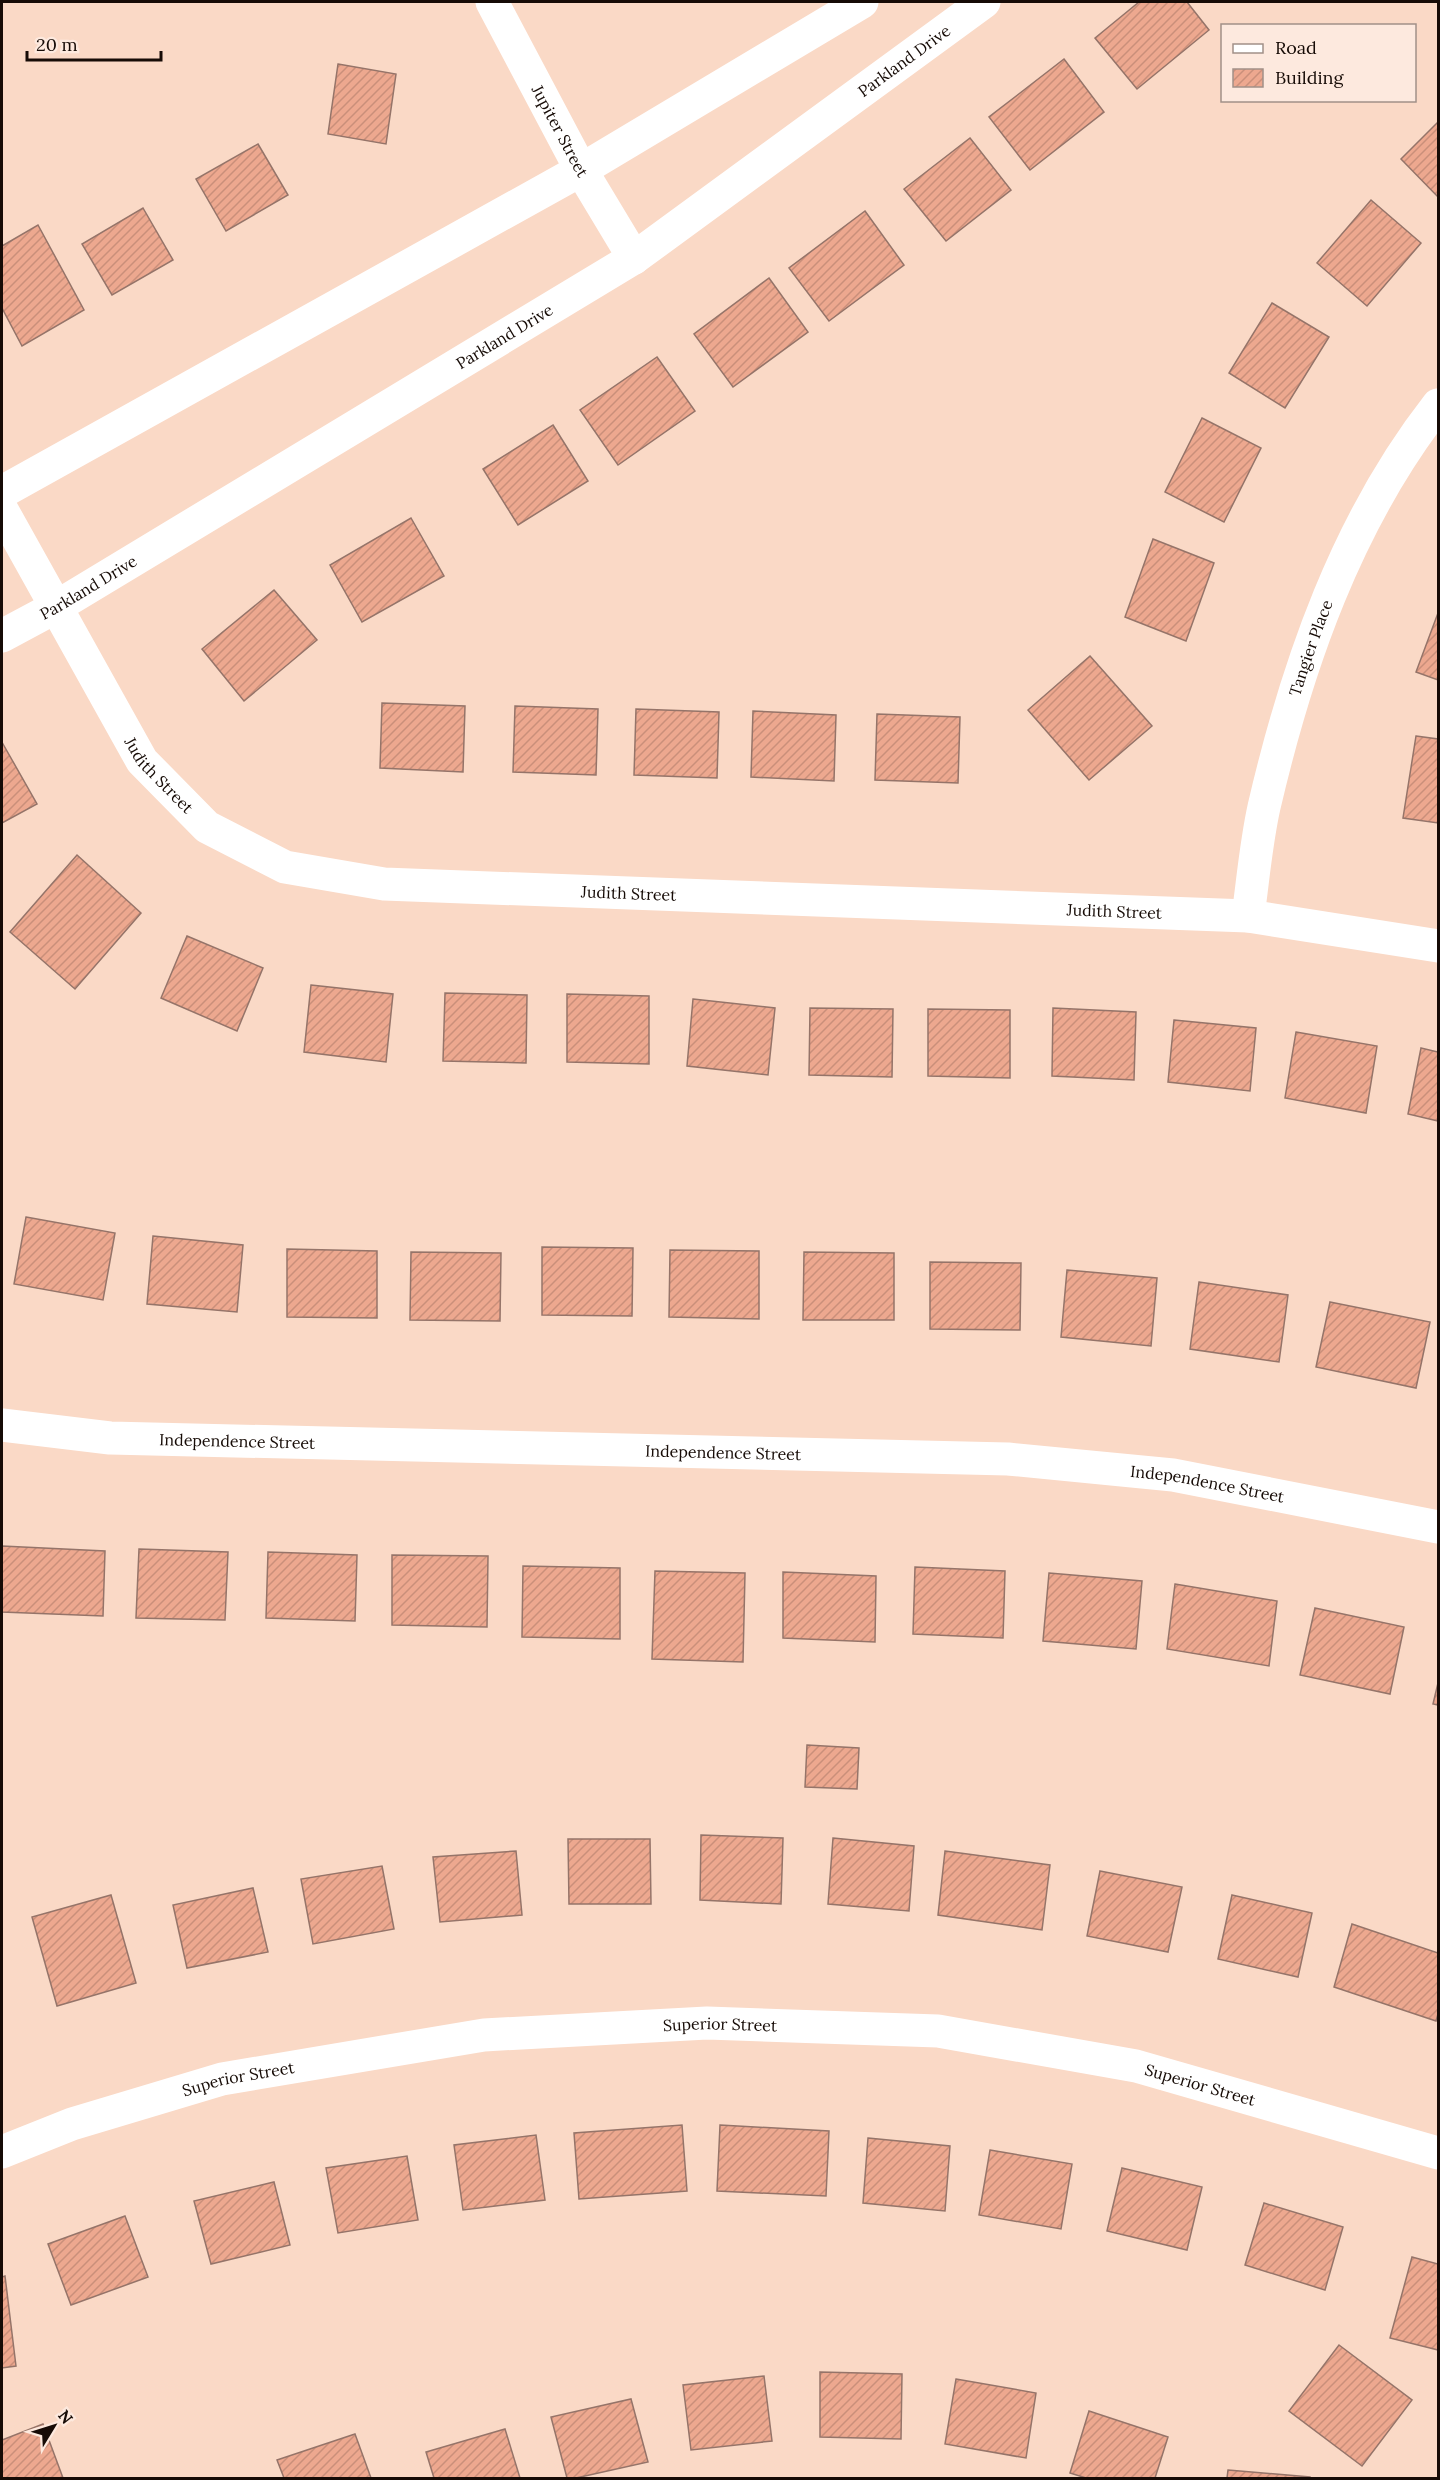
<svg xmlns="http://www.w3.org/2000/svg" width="1440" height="2480" viewBox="0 0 1440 2480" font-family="Lora,serif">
	<defs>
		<pattern id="building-hatch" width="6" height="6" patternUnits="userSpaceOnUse" patternTransform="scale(1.5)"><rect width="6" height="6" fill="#eda88f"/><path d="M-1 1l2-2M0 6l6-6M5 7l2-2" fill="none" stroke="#ca8f7a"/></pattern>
	</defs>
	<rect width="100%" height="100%" fill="#fad9c6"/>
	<g fill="url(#building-hatch)" stroke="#957469" stroke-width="1.5">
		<path d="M1139 2H1187L1209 30 1137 89 1095 38Z"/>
		<path d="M1064 59 1104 112 1030 170 989 117Z"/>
		<path d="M338 64 396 74 386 144 328 134Z"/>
		<path d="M1438 122V197L1401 159Z"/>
		<path d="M970 138 1011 190 946 241 904 189Z"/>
		<path d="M258 144 288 195 226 231 196 179Z"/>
		<path d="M1371 200 1421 243 1367 306 1317 263Z"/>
		<path d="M143 208 173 260 112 295 82 244Z"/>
		<path d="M865 211 904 265 829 321 789 268Z"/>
		<path d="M38 225 84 310 22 346 2 308V246Z"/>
		<path d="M769 278 808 332 733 387 694 334Z"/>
		<path d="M1272 303 1329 337 1285 408 1229 373Z"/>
		<path d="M657 357 695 411 618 465 580 410Z"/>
		<path d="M1202 418 1261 448 1224 522 1165 492Z"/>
		<path d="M553 425 588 481 518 525 483 469Z"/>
		<path d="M411 518 444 576 362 622 330 565Z"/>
		<path d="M1153 539 1214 563 1186 641 1125 617Z"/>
		<path d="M274 590 317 640 244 701 202 649Z"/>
		<path d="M1438 613V680L1416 672Z"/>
		<path d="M1090 656 1152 726 1089 780 1028 710Z"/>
		<path d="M382 703 465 706 463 772 380 768Z"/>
		<path d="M515 706 598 709 596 775 513 772Z"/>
		<path d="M636 709 719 712 717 778 634 775Z"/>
		<path d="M753 711 836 715 834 781 751 777Z"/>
		<path d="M877 714 960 717 958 783 875 780Z"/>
		<path d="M1416 736 1438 739V823L1403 818Z"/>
		<path d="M3 744 37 804 2 823V745Z"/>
		<path d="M77 855 141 913 75 989 10 932Z"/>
		<path d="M187 936 263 968 237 1031 161 998Z"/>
		<path d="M311 985 393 994 386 1062 304 1052Z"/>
		<path d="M445 993 527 995 526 1063 443 1061Z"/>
		<path d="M567 994 649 996V1064L567 1062Z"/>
		<path d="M693 999 775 1008 768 1075 687 1066Z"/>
		<path d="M810 1008 893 1009 892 1077 809 1075Z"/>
		<path d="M1053 1008 1136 1012 1134 1080 1052 1076Z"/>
		<path d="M928 1009 1010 1010V1078L928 1076Z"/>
		<path d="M1174 1020 1256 1028 1250 1091 1168 1082Z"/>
		<path d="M1296 1032 1377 1046 1366 1113 1285 1098Z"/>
		<path d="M1421 1048 1438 1052V1121L1408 1114Z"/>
		<path d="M26 1217 115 1233 103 1300 14 1284Z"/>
		<path d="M153 1236 243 1245 237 1312 147 1304Z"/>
		<path d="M542 1247 633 1248 632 1316 542 1315Z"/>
		<path d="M287 1249 377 1251V1318L287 1317Z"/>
		<path d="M670 1250 759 1251V1319L669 1317Z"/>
		<path d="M411 1252 501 1253 500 1321 410 1320Z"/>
		<path d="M804 1252 894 1253V1320H803Z"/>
		<path d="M930 1262 1021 1263 1020 1330 930 1329Z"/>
		<path d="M1067 1270 1157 1278 1151 1346 1061 1337Z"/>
		<path d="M1199 1282 1288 1295 1279 1362 1190 1349Z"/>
		<path d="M1330 1302 1430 1322 1416 1388 1316 1367Z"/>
		<path d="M2 1546 105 1551 103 1616 2 1612Z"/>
		<path d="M139 1549 228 1552 225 1620 136 1618Z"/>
		<path d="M268 1552 357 1555 355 1621 266 1618Z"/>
		<path d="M392 1555 488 1556 487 1627 392 1625Z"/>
		<path d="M523 1566 620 1568V1639L522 1637Z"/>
		<path d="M915 1567 1005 1571 1003 1638 913 1634Z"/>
		<path d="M655 1571 745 1573 743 1662 652 1659Z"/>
		<path d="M783 1572 876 1576 875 1642 783 1638Z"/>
		<path d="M1049 1573 1142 1581 1136 1649 1043 1641Z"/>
		<path d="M1175 1584 1277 1601 1269 1666 1167 1649Z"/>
		<path d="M1315 1608 1404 1627 1390 1694 1300 1675Z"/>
		<path d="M1438 1683V1705L1433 1704Z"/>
		<path d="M807 1745 859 1748 857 1789 805 1787Z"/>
		<path d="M701 1835 783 1838 781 1904 700 1900Z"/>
		<path d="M833 1838 914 1846 909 1911 828 1904Z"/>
		<path d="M568 1839H650L651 1904H569Z"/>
		<path d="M516 1851 522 1915 440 1922 433 1857Z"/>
		<path d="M945 1851 1050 1865 1042 1930 938 1915Z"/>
		<path d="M382 1866 394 1929 313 1944 301 1879Z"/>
		<path d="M1100 1871 1182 1887 1168 1952 1087 1936Z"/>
		<path d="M253 1888 268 1952 187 1968 173 1905Z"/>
		<path d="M111 1895 136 1983 57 2006 32 1917Z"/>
		<path d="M1232 1895 1312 1913 1298 1977 1218 1959Z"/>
		<path d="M1352 1924 1438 1953V2014L1436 2021 1334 1987Z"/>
		<path d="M682 2125 687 2191 579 2199 574 2133Z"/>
		<path d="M720 2125 829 2131 826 2196 717 2191Z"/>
		<path d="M536 2135 545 2200 463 2210 454 2145Z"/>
		<path d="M868 2138 950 2146 945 2211 863 2203Z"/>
		<path d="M990 2150 1072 2164 1061 2229 979 2215Z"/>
		<path d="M407 2156 418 2220 338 2233 326 2168Z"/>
		<path d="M1122 2168 1202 2187 1187 2250 1107 2231Z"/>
		<path d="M274 2182 290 2245 211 2264 194 2201Z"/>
		<path d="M1264 2203 1343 2227 1325 2290 1245 2265Z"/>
		<path d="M125 2216 148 2277 71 2305 48 2244Z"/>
		<path d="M1412 2257 1438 2264V2350L1390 2338Z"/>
		<path d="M5 2276 16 2366 2 2368V2277Z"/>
		<path d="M1339 2345 1412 2400 1362 2466 1289 2411Z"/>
		<path d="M820 2372 902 2374 901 2439 820 2437Z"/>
		<path d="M764 2376 772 2441 691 2450 683 2385Z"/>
		<path d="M956 2379 1036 2393 1026 2458 945 2444Z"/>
		<path d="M631 2399 648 2462 576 2478H567L551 2417Z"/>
		<path d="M1089 2411 1168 2437 1155 2478H1086L1070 2473Z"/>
		<path d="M43 2424 63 2478H2V2440Z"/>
		<path d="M505 2429 520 2478H434L426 2452Z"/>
		<path d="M355 2434 371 2478H284L277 2460Z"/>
		<path d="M1228 2470 1310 2477V2478H1227Z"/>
	</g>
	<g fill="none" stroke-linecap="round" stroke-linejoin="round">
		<g stroke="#fff" stroke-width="33">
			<path id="s1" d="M492 2 581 170 634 258"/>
			<path d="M2 492 581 170 862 2"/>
			<path id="s2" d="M2 510 142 761 207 827 285 867 384 884 1248 916 1438 946"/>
			<path id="s3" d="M2 636 56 607 634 258 984 2"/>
			<path id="s4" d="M1248 916C1253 880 1256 843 1264 807 1297 665 1347 521 1438 405"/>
			<path id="s5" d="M2 1425 110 1438 1008 1459 1173 1475 1438 1527"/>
			<path id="s6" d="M2 2152 72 2124 222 2079 484 2035 707 2023 938 2031 1136 2066 1438 2153"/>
		</g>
	</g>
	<g text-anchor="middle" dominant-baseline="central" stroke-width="6" stroke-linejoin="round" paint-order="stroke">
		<g font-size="16" fill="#160b06" stroke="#fde9de">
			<text stroke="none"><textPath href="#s3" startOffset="1071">Parkland Drive</textPath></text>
			<text stroke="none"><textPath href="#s1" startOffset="146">Jupiter Street</textPath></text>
			<text stroke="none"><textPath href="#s3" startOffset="585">Parkland Drive</textPath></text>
			<text stroke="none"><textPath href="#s3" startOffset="99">Parkland Drive</textPath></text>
			<text stroke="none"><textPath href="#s4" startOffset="276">Tangier Place</textPath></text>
			<text stroke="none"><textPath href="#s2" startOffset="309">Judith Street</textPath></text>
			<text stroke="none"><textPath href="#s2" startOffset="813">Judith Street</textPath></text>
			<text stroke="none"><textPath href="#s2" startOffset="1299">Judith Street</textPath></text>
			<text stroke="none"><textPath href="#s5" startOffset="236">Independence Street</textPath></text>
			<text stroke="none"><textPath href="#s5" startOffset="722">Independence Street</textPath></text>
			<text stroke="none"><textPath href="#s5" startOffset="1208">Independence Street</textPath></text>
			<text stroke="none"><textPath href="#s6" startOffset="734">Superior Street</textPath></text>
			<text stroke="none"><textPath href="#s6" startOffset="248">Superior Street</textPath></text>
			<text stroke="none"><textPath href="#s6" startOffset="1220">Superior Street</textPath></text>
		</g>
	</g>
	<rect width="1440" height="2480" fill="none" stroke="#160b06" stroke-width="6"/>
	<rect x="1221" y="24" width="195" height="78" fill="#fde9de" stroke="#a19088" stroke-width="1.5"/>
	<rect x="1233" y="44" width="30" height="9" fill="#ffffff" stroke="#a19088" stroke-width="1.5"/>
	<text x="1275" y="54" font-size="18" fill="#160b06">Road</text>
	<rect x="1233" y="69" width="30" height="18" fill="url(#building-hatch)" stroke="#a19088" stroke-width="1.5"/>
	<text x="1275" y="84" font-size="18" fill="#160b06">Building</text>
	<g transform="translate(54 2426) rotate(52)" stroke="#fde9de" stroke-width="4.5" paint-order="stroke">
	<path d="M0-4.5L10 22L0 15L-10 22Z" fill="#160b06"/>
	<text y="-9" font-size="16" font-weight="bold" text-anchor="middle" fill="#160b06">N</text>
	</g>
	<path d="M27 51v9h134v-9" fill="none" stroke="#160b06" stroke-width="3"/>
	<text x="36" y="51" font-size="18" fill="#160b06" stroke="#fde9de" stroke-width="4.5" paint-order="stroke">20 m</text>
</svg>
